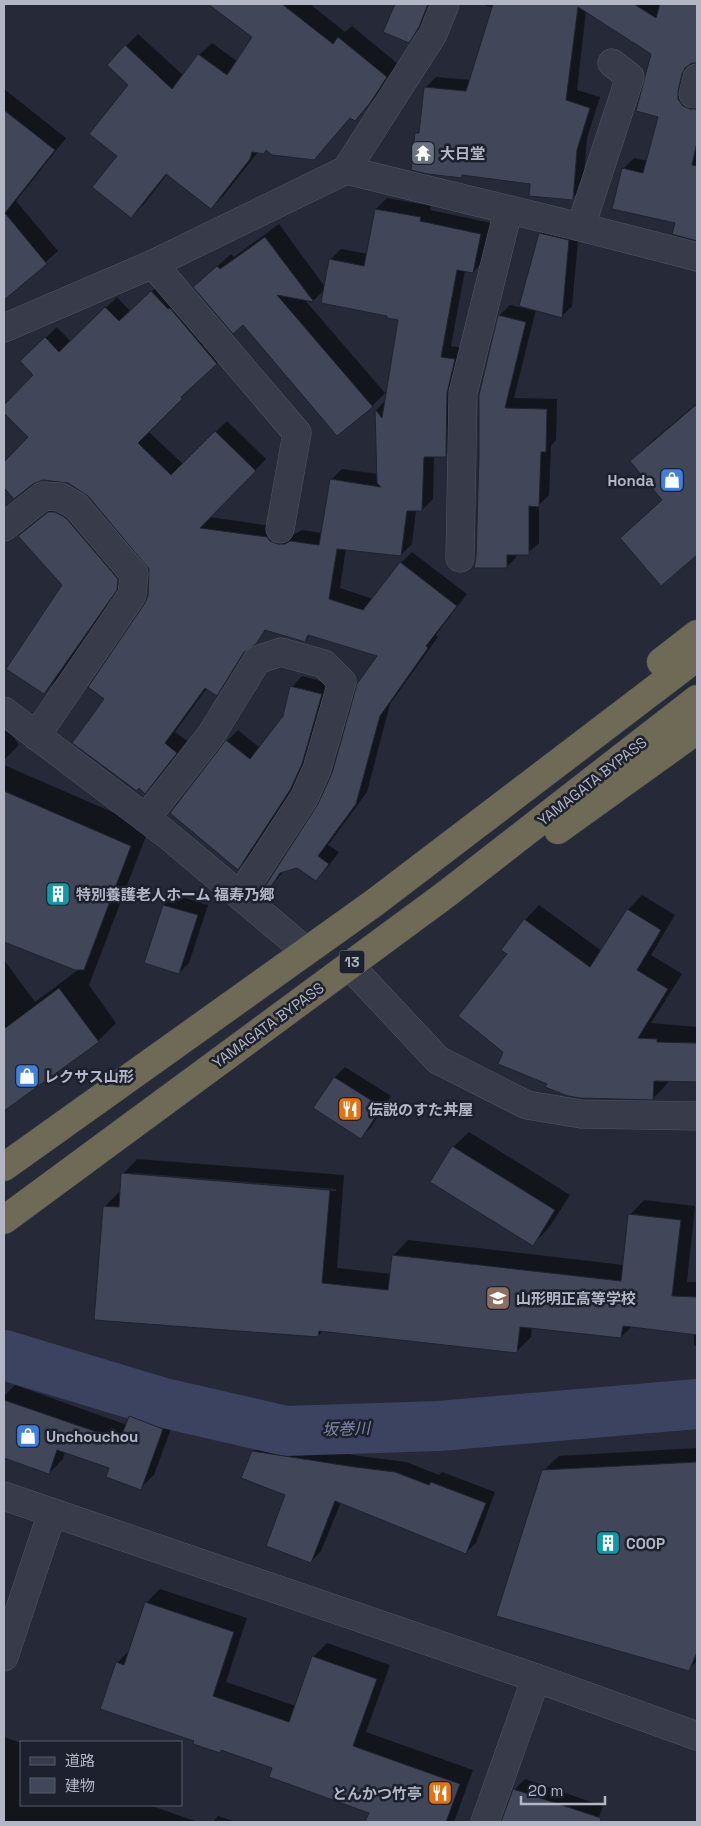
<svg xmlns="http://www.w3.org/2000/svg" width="701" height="1826" viewBox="0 0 701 1826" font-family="'Space Grotesk','Noto Sans JP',sans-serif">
	<rect width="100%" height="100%" fill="#252938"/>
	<g fill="#0007" fill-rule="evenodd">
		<path d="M218 4H310L345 32 352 26 398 64 383 89 367 107 355 120 351 117 314 159 267 149 258 152 224 195 211 208 168 173 144 204 131 217 118 156 130 85 126 46 138 34 184 76 199 55 212 43 237 61 254 37 215 8Z"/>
		<path d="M397 4H434L419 30 408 41 385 31Z"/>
		<path d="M482 4H697V55L692 62 688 78 697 97V239L673 233 676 222 623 169 634 158 648 161 659 116 652 53 586 11 577 90 600 97 587 138 583 188 572 198 532 183 464 174 461 177 416 134 421 129 425 88 436 77 471 80 493 8Z"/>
		<path d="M4 89 66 138 16 201 58 251 4 298Z"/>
		<path d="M387 198 431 206 430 210 492 223 484 261 473 272 465 270 451 346 466 348 457 444 446 455 434 456 433 499 422 510H416L412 544 401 555 346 548 340 588 373 599 401 563 412 552 467 594 436 635 438 637 390 704 367 792 328 845 339 852 327 868 316 879 298 867 284 871 266 892 319 805 379 656 311 634 305 641 268 629 250 646 228 683 217 694 207 688 175 732 187 741 156 781 145 792 106 699 149 597 150 569 84 491 68 482 44 479 33 483 14 497 4 487V463L30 437 4 411V407L35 375 22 361 57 327 71 342 117 297 130 311 163 281 227 353 191 386 192 387 148 431 183 464 227 421 266 459 209 517 278 527 289 534 297 533 302 530 322 533 331 480 342 469 378 474 376 410 386 400 399 319 325 289 314 300 304 299 385 393 372 406 243 323 195 287 231 254 234 257 279 224 325 287 330 260 341 249 368 254 376 209Z"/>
		<path d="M551 223 579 230 572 306 562 316 536 309 514 398 557 399 556 440 551 446 549 495 539 505V543L528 553 517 554V556L507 567 477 558 480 395 499 316 510 305 535 311 540 234Z"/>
		<path d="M697 403V554L661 585 621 538 663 499 632 461 651 442Z"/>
		<path d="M60 502 127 578 55 682 44 692 64 585 20 536Z"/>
		<path d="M302 676 332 684 300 779 248 858 238 869 227 741 238 730 260 748 284 716 292 687Z"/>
		<path d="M4 723 19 745 4 760Z"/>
		<path d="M4 765 149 828 89 985 116 1023 98 1041 4 1109V960L35 1002 78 970 4 941Z"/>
		<path d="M175 895 208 905 189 963 179 973 146 962 164 905Z"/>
		<path d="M642 895 675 915 651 955 682 974 651 1023 697 1027V1081L668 1080 667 1084 653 1098 548 1083 505 1051 508 953 525 920 539 905 602 951 628 910Z"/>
		<path d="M345 1067 391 1096 371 1127 361 1137 315 1108 335 1077Z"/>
		<path d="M469 1132 570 1195 548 1229 533 1244 432 1181 453 1147Z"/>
		<path d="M137 1159 344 1175 337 1268 391 1274 394 1255 408 1240 624 1265 630 1215 644 1200 695 1206 687 1282H697V1346H694V1333L632 1326 621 1337 532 1327 531 1337 516 1352 324 1330 318 1336 104 1207 119 1192H121L123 1174ZM134 1173 336 1189V1191L134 1176Z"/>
		<path d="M15 1385 127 1425 130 1417 143 1403 176 1415 154 1475 140 1488 111 1467 65 1451 63 1459 49 1473 4 1457V1396Z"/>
		<path d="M264 1441 367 1457 406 1462 439 1475 442 1472 495 1492 476 1543 465 1553 341 1502 321 1551 311 1562 287 1495 253 1452Z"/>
		<path d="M697 1448V1661L689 1669 543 1471 559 1456Z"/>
		<path d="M160 1589 247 1618 226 1682 296 1706 313 1657 327 1643 390 1665 366 1732 473 1770 454 1822H366L370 1812 274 1767 196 1740 117 1663 130 1650 146 1603Z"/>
		<path d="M4 1737 21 1743V1805H149L198 1822H4Z"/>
		<path d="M525 1779 603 1806 597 1822H503L514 1790Z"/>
		<path d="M218 1816 236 1822H213Z"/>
	</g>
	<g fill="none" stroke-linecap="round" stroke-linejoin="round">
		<path stroke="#3c4360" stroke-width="50" d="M4 1355 160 1402 286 1431 438 1426 697 1404"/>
	</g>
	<g fill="#414658" stroke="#1f2330">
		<path d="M208 4H282L333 44 338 37 387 77 370 103 355 121 350 118 314 160 272 155 266 150 264 154 252 152 250 159 211 209 166 174 131 218 92 187 117 156 89 134 128 85 107 65 125 45 172 89 198 54 227 75 252 37Z"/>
		<path d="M395 4H428L419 27 409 43 383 32Z"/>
		<path d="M493 4H634L656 18 660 4H697V63H692L685 68 682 74 678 91V99L683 106 690 109H697V142L692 165 697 166V241L672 234 675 223 612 209 622 168 643 173 658 117 636 111 651 54 578 7 566 100 590 108 577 150 573 200 529 196 530 184 462 175V178L428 174 411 170 415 133H419L424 87 466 91Z"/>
		<path d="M4 110 55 150 5 213 47 264 4 300Z"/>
		<path d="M375 209 421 217 420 221 481 234 473 273 457 270 441 357 455 359 447 393 446 457H424L422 511H407L401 556 337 549 329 599 363 610 400 562 457 606 426 646 428 648 380 716 356 804 318 856 329 864 316 881 297 868 280 873 266 894 262 891 318 804 332 773 357 684 377 656 308 635 305 642 265 630 256 644 244 652 217 696 205 688 165 743 177 753 145 794 139 788 137 791 72 743 104 699 88 687 145 603 148 596 149 569 88 496 68 483 43 480 33 484 14 499 4 488V462L28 437 4 413V405L33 375 20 361 45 337 59 352 105 307 119 321 151 291 168 309 170 308 217 364 181 397 182 399 138 443 171 475 215 431 256 471 200 528 267 537 270 541 278 544H285L290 541 319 545 330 479 381 487 377 483 375 409 382 418 398 320 387 318V316L321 303 329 259 364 266Z"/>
		<path d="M539 233 569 240 562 318 519 306Z"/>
		<path d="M265 237 314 302 277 295 373 407 337 436 243 325 233 334 193 287 217 266 220 269Z"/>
		<path d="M498 315 526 322 505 408 547 409 546 452H541L539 507 529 506V555H507V568H474L476 558 479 456V395Z"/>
		<path d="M697 404V555L661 586 620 538 662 500 630 461Z"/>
		<path d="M48 512H55L66 518 118 579 117 590 44 694 6 669 62 585 18 536Z"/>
		<path d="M290 686 322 694 302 764 290 790 238 870 170 813 226 740 250 759 283 716Z"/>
		<path d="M4 791 131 846 84 970H75L4 942Z"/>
		<path d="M163 905 198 915 179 974 144 963Z"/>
		<path d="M627 909 661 930 637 970 668 989 638 1038 657 1039V1042L697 1043V1082L654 1081 653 1100 580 1098 568 1096 545 1087 547 1084 498 1064 503 1052 458 1016 507 954 501 950 524 919 590 967Z"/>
		<path d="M59 988 99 1042 4 1111V1029Z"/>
		<path d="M334 1077 382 1107 361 1139 313 1108Z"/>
		<path d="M452 1146 555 1210 533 1246 430 1182Z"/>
		<path d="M121 1173 330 1190 322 1283 388 1290 392 1255 621 1281 628 1214 681 1220 672 1296 697 1297V1335L623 1326 621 1338 520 1327 517 1353 319 1331 318 1337 94 1320 103 1206 119 1207Z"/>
		<path d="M4 1400 120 1440 129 1416 163 1429 141 1490 106 1477 109 1468 57 1450 49 1474 4 1458Z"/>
		<path d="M252 1451 355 1467 395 1472 429 1485 431 1482 486 1503 466 1554 335 1501 311 1563 266 1546 285 1495 241 1478Z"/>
		<path d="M697 1462V1652L689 1671 496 1616 542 1470Z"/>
		<path d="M145 1602 234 1632 213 1696 289 1722 312 1656 377 1679 353 1746 460 1784 446 1822H365L369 1813 269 1777 272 1768 221 1750 220 1753 193 1744 194 1741 100 1709 116 1662 124 1665Z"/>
		<path d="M513 1789 601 1818 600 1822H501Z"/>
	</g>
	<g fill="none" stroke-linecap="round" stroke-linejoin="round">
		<defs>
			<g id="minor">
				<path d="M693 94 697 78"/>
				<path d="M346 170C463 199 581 226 697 257"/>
				<path d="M581 226 630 77 612 63"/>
				<path d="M153 264 297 433 280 529"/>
				<path d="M4 328 153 264 346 170 433 34 445 4"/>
				<path d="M4 527 43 496 60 497 76 506 134 574 132 595 36 736"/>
				<path d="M460 558 463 393 508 211"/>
				<path d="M4 711 165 833 306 951"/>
				<path d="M146 818 211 735 257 660 281 652 324 664 342 682 317 769 304 798 240 896"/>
				<path d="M349 965 438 1060 527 1105 581 1114 697 1116"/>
				<path d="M4 1496 536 1678 697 1736"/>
				<path d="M4 1657 52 1513"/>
				<path d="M485 1822 536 1678"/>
			</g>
			<g id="highway">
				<path d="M661 662 697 634"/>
				<path d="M558 830 697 730"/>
				<path d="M4 1167 374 903 697 657"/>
				<path d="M4 1220 445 895 697 699"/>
			</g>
		</defs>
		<use href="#minor" stroke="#535664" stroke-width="29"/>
		<use href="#highway" stroke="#434654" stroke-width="29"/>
		<use href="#minor" stroke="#383b49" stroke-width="28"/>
		<use href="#highway" stroke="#6e6a56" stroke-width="28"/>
	</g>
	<defs>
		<symbol id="temple-square" viewBox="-11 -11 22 22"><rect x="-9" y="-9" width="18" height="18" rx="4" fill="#6b7280" stroke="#1d212e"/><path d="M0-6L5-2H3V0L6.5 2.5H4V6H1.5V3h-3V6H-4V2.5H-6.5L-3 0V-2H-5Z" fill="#fff"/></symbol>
		<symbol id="shop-square" viewBox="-11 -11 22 22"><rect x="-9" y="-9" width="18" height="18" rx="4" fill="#3f7fe0" stroke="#1d212e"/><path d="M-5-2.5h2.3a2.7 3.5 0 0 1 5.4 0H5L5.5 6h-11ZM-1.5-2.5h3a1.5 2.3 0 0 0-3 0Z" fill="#fff"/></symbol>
		<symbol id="building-square" viewBox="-11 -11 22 22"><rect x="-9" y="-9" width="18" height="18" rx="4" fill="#0f9aa8" stroke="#1d212e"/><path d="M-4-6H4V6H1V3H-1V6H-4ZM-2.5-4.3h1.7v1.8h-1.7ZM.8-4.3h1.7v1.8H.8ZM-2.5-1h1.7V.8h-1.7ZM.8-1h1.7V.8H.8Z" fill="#fff"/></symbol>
		<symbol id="restaurant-square" viewBox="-11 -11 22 22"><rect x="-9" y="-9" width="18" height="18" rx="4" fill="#e8710a" stroke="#1d212e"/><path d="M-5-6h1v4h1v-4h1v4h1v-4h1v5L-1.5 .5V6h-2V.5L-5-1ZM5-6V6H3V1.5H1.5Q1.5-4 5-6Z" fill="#fff"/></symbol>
		<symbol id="school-square" viewBox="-11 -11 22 22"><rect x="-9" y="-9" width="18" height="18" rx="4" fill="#8d6e63" stroke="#1d212e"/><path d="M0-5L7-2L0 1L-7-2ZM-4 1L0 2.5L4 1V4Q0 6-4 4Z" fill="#fff"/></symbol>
	</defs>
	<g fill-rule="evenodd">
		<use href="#temple-square" x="409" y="139" width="28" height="28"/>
		<use href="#shop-square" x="658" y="466" width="28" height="28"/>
		<use href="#building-square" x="44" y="880" width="28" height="28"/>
		<use href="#shop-square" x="13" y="1062" width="28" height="28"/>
		<use href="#restaurant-square" x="336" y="1095" width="28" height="28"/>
		<use href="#school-square" x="484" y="1284" width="28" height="28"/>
		<use href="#shop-square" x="14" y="1422" width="28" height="28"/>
		<use href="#building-square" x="594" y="1529" width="28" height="28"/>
		<use href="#restaurant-square" x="426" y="1779" width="28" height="28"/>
	</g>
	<g text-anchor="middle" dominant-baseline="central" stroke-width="5" stroke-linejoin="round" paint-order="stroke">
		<rect fill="#1d212e" stroke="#868998" stroke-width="1" x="339.5" y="950.5" width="25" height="23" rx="4"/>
		<g font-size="14" font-weight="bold" fill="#b3b6c5">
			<text x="352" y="962">13</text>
		</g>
		<g font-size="15" font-weight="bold" fill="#b3b6c5" stroke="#1d212e" text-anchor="start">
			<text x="440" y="153">大日堂</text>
			<text x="654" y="480" text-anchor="end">Honda</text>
			<text x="76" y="894">特別養護老人ホーム 福寿乃郷</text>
			<text x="44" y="1076">レクサス山形</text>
			<text x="368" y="1109">伝説のすた丼屋</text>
			<text x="516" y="1298">山形明正高等学校</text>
			<text x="46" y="1436">Unchouchou</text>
			<text x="626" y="1543">COOP</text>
			<text x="422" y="1793" text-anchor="end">とんかつ竹亭</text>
		</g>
		<g font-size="15" fill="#b3b6c5" stroke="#1d212e">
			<text transform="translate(592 781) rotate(-38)">YAMAGATA BYPASS</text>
			<text transform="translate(268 1025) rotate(-36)">YAMAGATA BYPASS</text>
		</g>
		<g font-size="16" font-style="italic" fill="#7e87aa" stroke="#1d212e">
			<text transform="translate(346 1429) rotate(-2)">坂巻川</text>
		</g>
	</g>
	<rect width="701" height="1826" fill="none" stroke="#b3b6c5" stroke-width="10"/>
	<rect x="20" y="1741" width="162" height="65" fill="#1d212e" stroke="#595d6a"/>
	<rect x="30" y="1757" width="25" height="8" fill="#383b49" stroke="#595d6a"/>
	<text x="65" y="1766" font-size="15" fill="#b3b6c5">道路</text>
	<rect x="30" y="1778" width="25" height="15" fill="#414658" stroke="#595d6a"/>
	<text x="65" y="1791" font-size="15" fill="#b3b6c5">建物</text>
	<path d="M521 1796v8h84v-8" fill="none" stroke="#b3b6c5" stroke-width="2.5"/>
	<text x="528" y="1796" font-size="15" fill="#b3b6c5" stroke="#1d212e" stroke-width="4" paint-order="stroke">20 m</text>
</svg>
